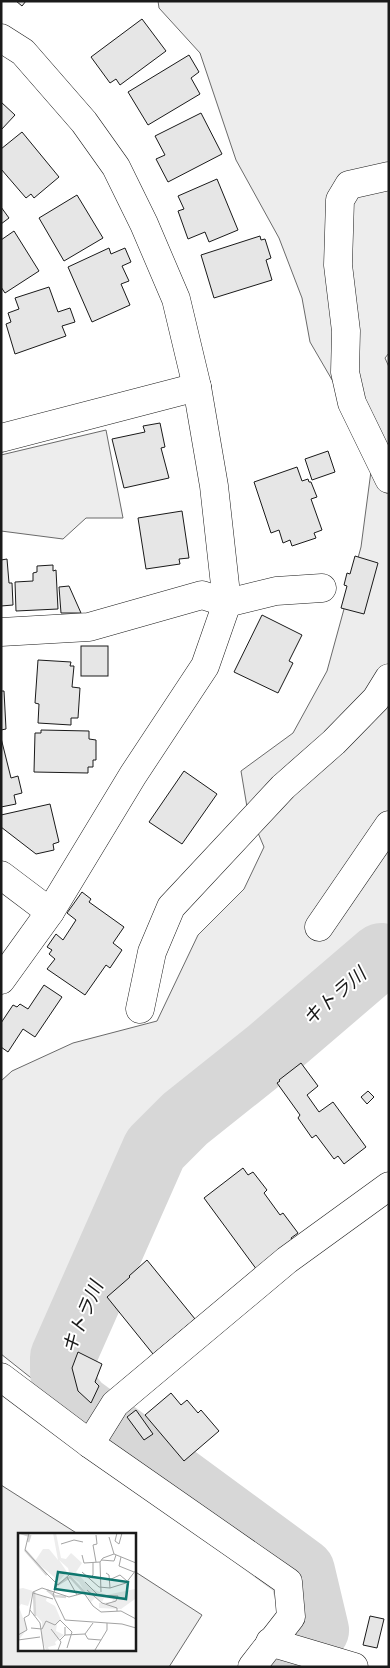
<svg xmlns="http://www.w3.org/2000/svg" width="390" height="1668" viewBox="0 0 390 1668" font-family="'IBM Plex Sans','Noto Sans JP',sans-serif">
	<rect width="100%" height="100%" fill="#fff"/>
	<g fill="#ededed" stroke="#6a6a6a">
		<path d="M158 1H389V353L385 358 389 367V929L147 1134 86 1254 35 1381 1 1354V1081L12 1071 73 1043 157 1021 198 935 244 889 264 847 247 807 241 771 293 733 327 671 361 547 371 471 342 397 310 342 302 298 279 238 236 160 200 53 159 8Z"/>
		<path d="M106 430 123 518H86L63 539 1 531V455Z"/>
		<path d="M1 1485 78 1534H19V1649H134V1571L202 1615 169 1667H1Z"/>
	</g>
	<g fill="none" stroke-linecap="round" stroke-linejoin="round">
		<path stroke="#d7d7d7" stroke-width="66" d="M289 1667 316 1630 302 1571 79 1407C62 1388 63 1382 63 1357L155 1149 185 1119 269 1052 381 956"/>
	</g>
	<g fill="#e6e6e6" stroke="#1a1a1a">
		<path d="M16 1H26L22 6Z"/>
		<path d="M142 19 166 51 120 85 116 79 110 83 91 57Z"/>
		<path d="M189 55 199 72 191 78 200 94 148 125 128 92Z"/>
		<path d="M1 102 15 115 1 130Z"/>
		<path d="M201 113 222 154 168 182 156 159 165 155 155 136Z"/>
		<path d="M22 132 59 177 34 198 31 194 26 198 1 169V149Z"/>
		<path d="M217 179 238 230 209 242 205 232 188 239 178 211 184 209 178 196Z"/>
		<path d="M77 195 103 238 64 261 39 218Z"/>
		<path d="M1 207 9 218 1 224Z"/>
		<path d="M14 231 39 271 5 293 1 287V240Z"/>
		<path d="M260 236 261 240 265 239 271 258 266 260 272 280 214 298 201 255Z"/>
		<path d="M109 248 111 254 125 248 131 262 122 266 129 281 121 284 130 305 92 322 68 267Z"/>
		<path d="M49 287 58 312 70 308 75 322 62 326 66 336 15 354 6 324 11 322 8 313 19 309 15 298Z"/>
		<path d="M160 423 165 447 161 448 169 478 124 488 112 439 145 432 143 426Z"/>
		<path d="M328 451 335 472 312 480 305 459Z"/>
		<path d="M297 467 302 481 308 479 309 482H311L317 497 311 499 322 530 314 533 316 538 292 546 290 540 283 543 279 530 271 533 254 482Z"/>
		<path d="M182 511 189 558 179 559 180 564 146 569 138 518Z"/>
		<path d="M355 556 378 563 364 614 341 608 347 586 344 585 347 573 350 574Z"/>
		<path d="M7 559 9 583H12L13 605 1 606V560Z"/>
		<path d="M53 565V571L56 570 58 609 16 611 15 582 33 581V573L37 572V566Z"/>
		<path d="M69 586 81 613H61L59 587Z"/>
		<path d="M262 615 302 635 289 661 293 663 278 693 234 672Z"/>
		<rect x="81" y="646" width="27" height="30"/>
		<path d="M38 660 71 662 70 666H74L72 687 80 688 78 718H71V725L38 723 39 704 35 703Z"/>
		<path d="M1 691H4L6 729 1 730Z"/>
		<path d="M41 730 89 731V739L96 740V760H93V767H88V773L34 772 35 733H41Z"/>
		<path d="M1 738 11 778 18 776 22 793 14 795 16 804 1 807Z"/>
		<path d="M184 771 217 794 182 844 149 822Z"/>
		<path d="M50 804 59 842 53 844 54 850 36 854 1 827V815Z"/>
		<path d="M82 892 91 899 89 902 124 927 113 943 122 950 110 968 106 965 85 995 47 969 55 959 49 954 52 950 47 947 56 934 63 940 76 920 67 913Z"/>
		<path d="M44 985 62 997 35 1037 23 1029 8 1052 1 1047V1023L13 1005 17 1007 20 1004 28 1009Z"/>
		<path d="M301 1063 318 1086 307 1095 319 1112 333 1102 366 1147 344 1164 338 1156 334 1159 316 1135 312 1138 298 1118 300 1115 277 1083 280 1081 279 1080Z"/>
		<path d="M368 1091 374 1097 367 1104 361 1097Z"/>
		<path d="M243 1168 248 1175 253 1172 267 1190 264 1193 280 1215 283 1213 298 1233 291 1238 296 1246 257 1270 204 1198Z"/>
		<path d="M147 1260 195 1319 153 1354 107 1297 130 1277 129 1276Z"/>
		<path d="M78 1352 102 1364 95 1382 99 1386 91 1403 78 1391 72 1368Z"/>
		<path d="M171 1393 181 1405 187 1400 198 1413 201 1410 219 1431 184 1461 145 1415Z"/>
		<path d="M136 1410 153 1434 144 1440 127 1417Z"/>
		<path d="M370 1616 384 1619 377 1648 363 1645Z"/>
	</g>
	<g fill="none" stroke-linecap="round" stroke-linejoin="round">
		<defs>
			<g id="minor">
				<path d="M1 38 23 52 84 122 116 167 144 224 176 299 197 387 214 486 227 603 205 666 133 775 50 912 1 980"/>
				<path d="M389 176 349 185 340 200 338 265 346 331 345 372 352 403 389 479"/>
				<path d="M1 438 197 387"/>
				<path d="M1 632 89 627 202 595 227 603 276 591 322 588"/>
				<path d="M1 875 50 912"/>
				<path d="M319 927 389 825"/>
				<path d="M140 1009 152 952 171 907 283 787 334 742 376 699 389 678"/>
				<path d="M1 1377 90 1444 288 1582 291 1617 252 1667"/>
				<path d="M90 1444 115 1404 287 1260 389 1186"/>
				<path d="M270 1642 354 1667"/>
			</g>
		</defs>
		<use href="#minor" stroke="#1a1a1a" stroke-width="29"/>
		<use href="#minor" stroke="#fff" stroke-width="28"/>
	</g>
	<g text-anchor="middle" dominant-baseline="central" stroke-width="4" stroke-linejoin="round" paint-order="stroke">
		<g font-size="19" font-style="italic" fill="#1a1a1a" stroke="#fff">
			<text transform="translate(334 996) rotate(-41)">キトラ川</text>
			<text transform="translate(82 1317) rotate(-67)">キトラ川</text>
		</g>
	</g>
	<g transform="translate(18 1533)">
		<rect width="118" height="118" fill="#fff"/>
		<path d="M35 0H38L43 25 48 26 53 20 64 30 58 39 73 55 88 62 117 56V66L103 76 81 75V70L94 69 95 66 86 65 84 69 77 65 73 69 61 49 52 43 50 35 41 27 49 39 41 48 17 28 25 16H31L40 27ZM5 55 15 58 10 73 3 71 1 74 9 96 0 108V56ZM16 61 29 64 28 68 37 73 43 87 39 91 38 98 46 102 37 109 38 112 30 114 31 117H28L23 105 24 89 17 81Z" fill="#ededed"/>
		<path fill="none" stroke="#d7d7d7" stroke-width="2.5" d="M3 0 12 3 10 9M7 17 29 42M39 52 52 44 67 60M29 57 37 63 48 64M16 59 17 83"/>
		<path fill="none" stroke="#a3a3a3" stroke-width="1" d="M11 0 7 17 27 39 40 52 52 41M99 0 97 8 101 11 104 0M91 4 96 21M43 11 56 7 65 9M64 22 66 30 82 29M103 24 101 33 116 39M83 27 96 28 98 22M78 29 75 12 79 11 78 2M64 39 81 54 92 55 108 50 118 37M88 40 91 42 92 55M49 44 59 62M71 46 75 42V29M91 47 102 42 109 48M67 49 80 62 100 63 98 68 88 71M39 51 35 62 47 87 104 91 118 95M69 57 84 70 99 75V78M83 59 82 29 85 25 96 21 118 30M15 60 35 66M12 77 22 90 26 117M46 91 54 99 49 115M13 95 24 96 28 88 37 92 42 87 46 91M33 96 43 109 40 117M67 101 70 106 83 107M0 102 9 97 6 85 11 82 15 59 24 55 51 64 66 60 75 73 83 79 103 78 118 86M47 102 67 101 75 90M0 107 22 104M42 107 47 102V94M77 117 89 97V90"/>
		<path fill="#0f766e" fill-opacity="0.15" stroke="#0f766e" stroke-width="2.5" d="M40 39 110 49 108 66 37 56Z"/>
		<rect width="118" height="118" fill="none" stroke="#1a1a1a" stroke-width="2.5"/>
	</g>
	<rect width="390" height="1668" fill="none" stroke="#1a1a1a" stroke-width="5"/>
</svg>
